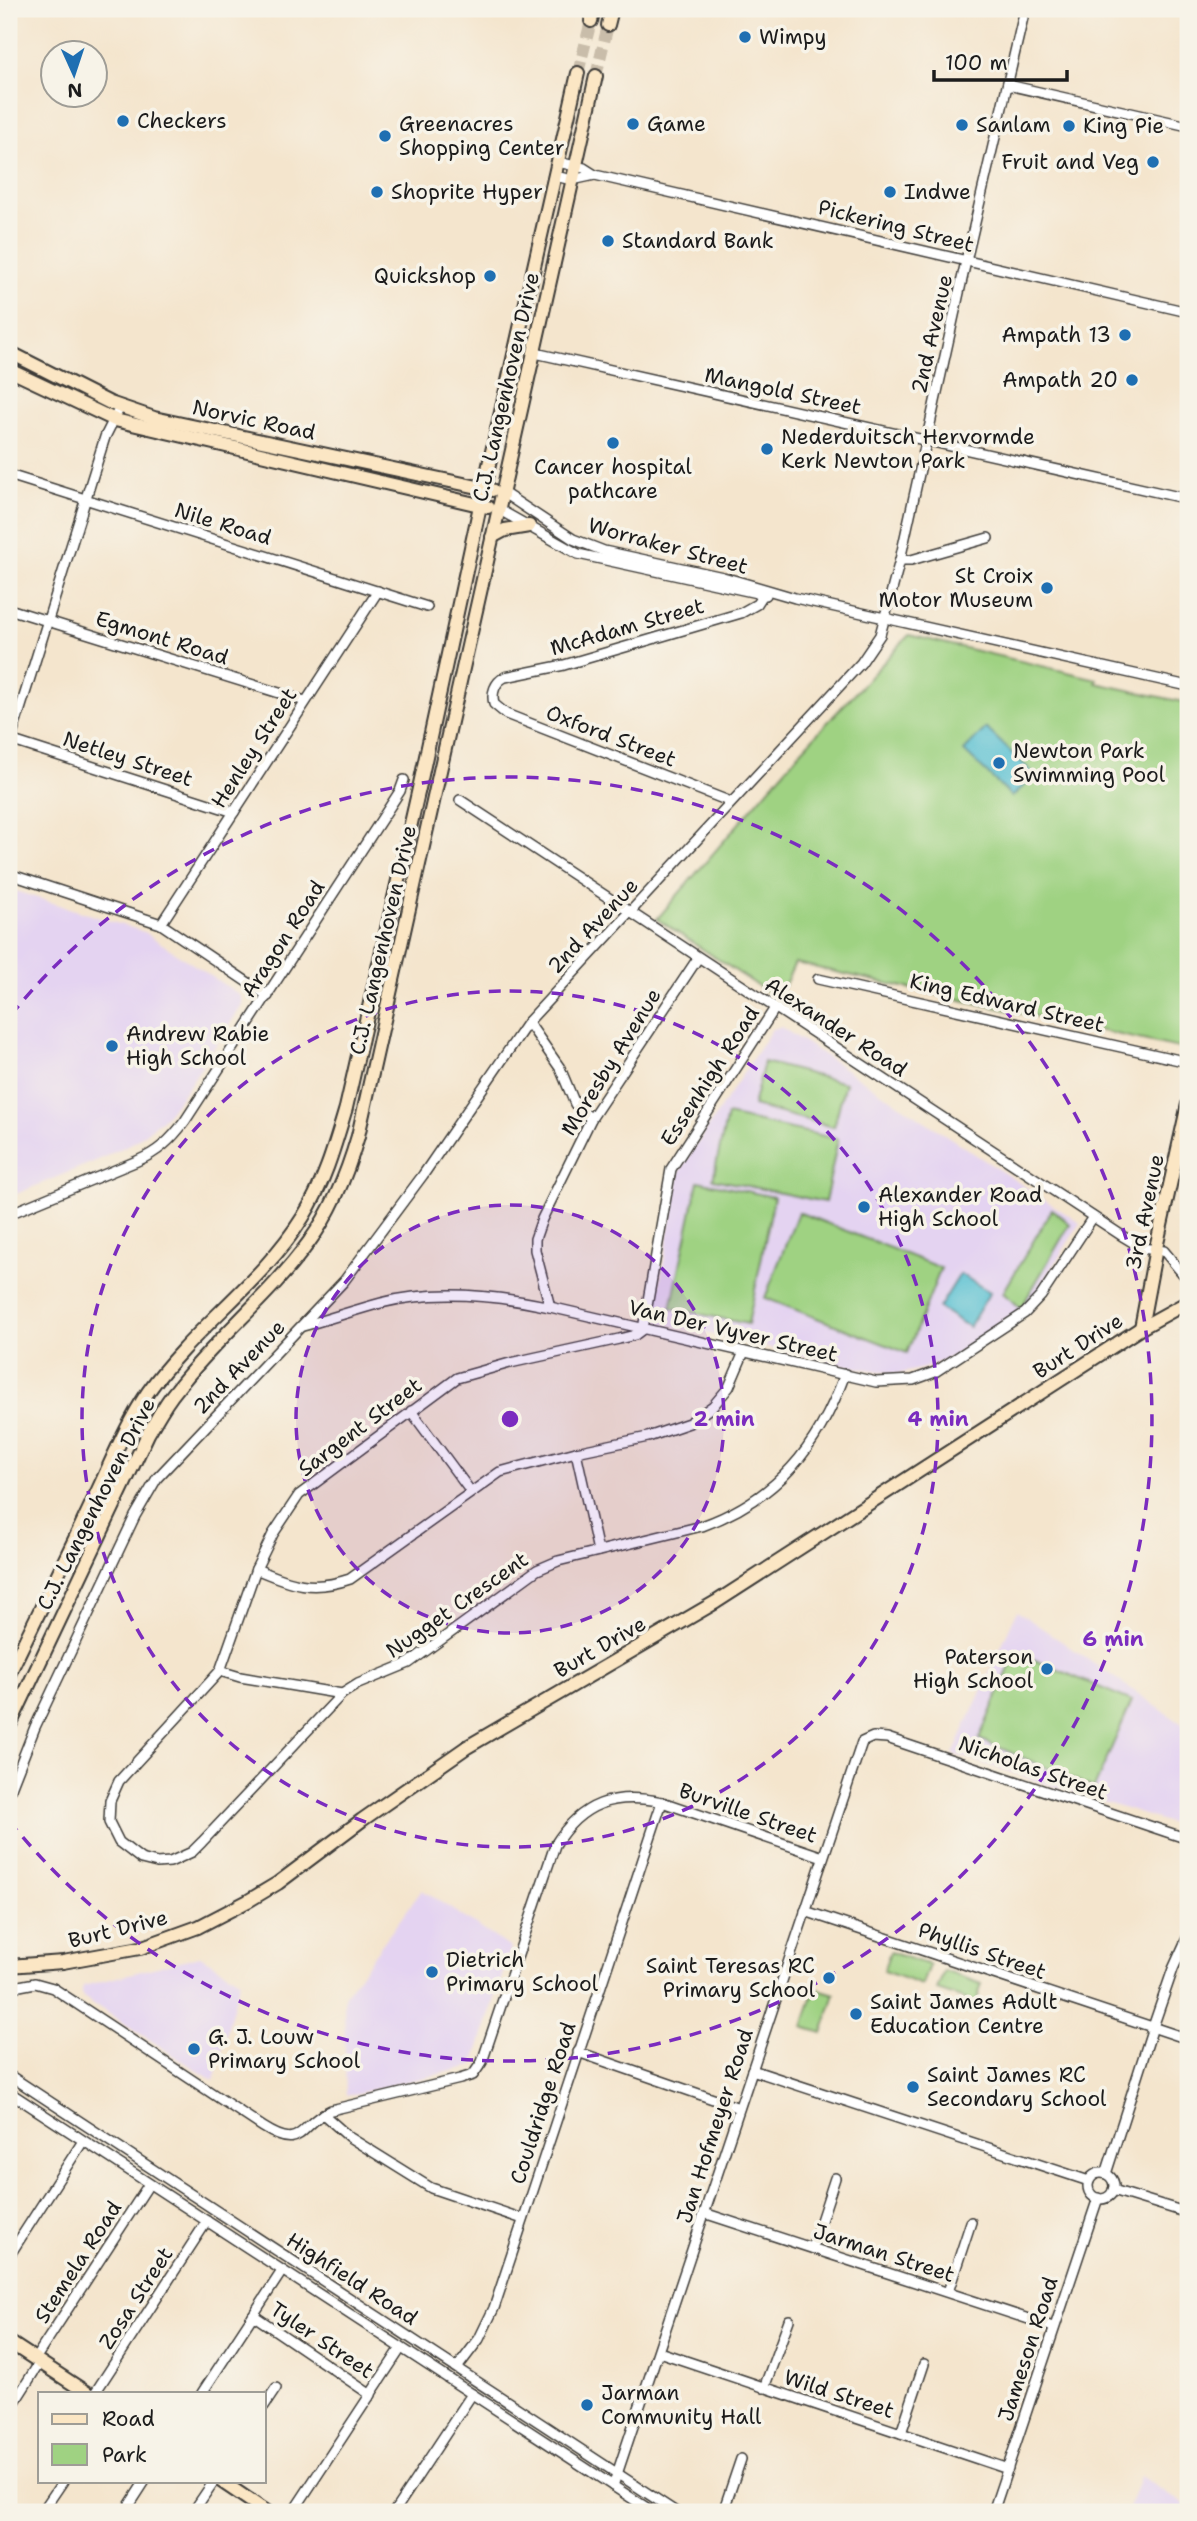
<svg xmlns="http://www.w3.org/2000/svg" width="1197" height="2521" viewBox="0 0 1197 2521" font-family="'Shantell Sans',sans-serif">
	<rect width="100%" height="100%" fill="#f7f3e8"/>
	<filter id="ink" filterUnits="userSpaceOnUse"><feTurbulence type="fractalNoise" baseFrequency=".0143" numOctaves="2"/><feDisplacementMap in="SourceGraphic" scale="14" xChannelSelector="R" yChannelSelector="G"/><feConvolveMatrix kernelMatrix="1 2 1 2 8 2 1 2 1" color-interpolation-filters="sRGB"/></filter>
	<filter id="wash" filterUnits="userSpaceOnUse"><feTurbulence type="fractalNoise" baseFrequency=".00686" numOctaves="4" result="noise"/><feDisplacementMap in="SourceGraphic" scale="28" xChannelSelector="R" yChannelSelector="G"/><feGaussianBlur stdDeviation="1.57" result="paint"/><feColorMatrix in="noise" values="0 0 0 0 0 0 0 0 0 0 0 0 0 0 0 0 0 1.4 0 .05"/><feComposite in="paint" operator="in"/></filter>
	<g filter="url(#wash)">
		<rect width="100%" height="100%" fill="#f4e5cd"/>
		<g fill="#e4d3f1">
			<path d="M9 889 144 932 241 996 243 1004 188 1087 165 1117 134 1142 98 1160 9 1197Z"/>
			<path d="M781 1027 1080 1223 1030 1304 955 1355 924 1368 898 1374 853 1367 661 1323 655 1314 679 1172 772 1029Z"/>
			<path d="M1017 1611 1188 1728V1829L953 1754Z"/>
			<path d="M422 1890 511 1948 473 2066 346 2096 344 1996Z"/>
			<path d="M200 1956 240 1980 214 2081 83 1997 81 1993 83 1986Z"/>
			<path d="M1140 2476 1188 2507V2512H1128Z"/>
		</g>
		<g fill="#9fd282" stroke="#5e774f" stroke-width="2">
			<path d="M909 635 1097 679 1096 683 1188 703V1044L1183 1049 795 963 778 999 657 919 799 753Z"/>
			<path d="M764 1062 845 1083 834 1127 753 1106Z"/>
			<path d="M727 1115 838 1139 825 1202 713 1179Z"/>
			<path d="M698 1181 774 1197 748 1324 671 1308Z"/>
			<path d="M1052 1209 1070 1224 1021 1308 1003 1293Z"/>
			<path d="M798 1212 941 1268 907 1353 765 1298Z"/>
			<path d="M1016 1652 1132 1701 1094 1788 979 1739Z"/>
			<path d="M890 1952 929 1965 922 1985 883 1971Z"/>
			<path d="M944 1971 982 1984 976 2003 937 1990Z"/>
			<path d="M815 1988 835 1994 822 2033 803 2027Z"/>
		</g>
		<g fill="#55bfd2" stroke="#386e77" stroke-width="2">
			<path d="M986 728 1035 775 1012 797 964 751Z"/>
			<path d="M960 1274 990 1292 969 1327 939 1308Z"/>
		</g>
	</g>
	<g filter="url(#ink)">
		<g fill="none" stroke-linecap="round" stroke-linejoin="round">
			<g stroke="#c9bdaa" stroke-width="12" stroke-dasharray="12 6" stroke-linecap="butt">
				<path d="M578 73 591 21"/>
				<path d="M596 76 608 25"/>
			</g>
			<defs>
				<g id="street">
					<path d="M1008 85 1188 126"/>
					<path d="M558 162 584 168 595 175 1188 312"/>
					<path d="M555 176 572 180 595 175"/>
					<path d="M535 353 1188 499"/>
					<path d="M9 475 427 607"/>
					<path d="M502 492 573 539 604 551 723 577 795 598 1188 686"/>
					<path d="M498 509 578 554 766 595"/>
					<path d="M900 560H911L988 538"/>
					<path d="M9 609 305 701"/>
					<path d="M10 740 234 812"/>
					<path d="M9 745 105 437 120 407"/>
					<path d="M460 800 1124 1237 1142 1248 1164 1251 1188 1280"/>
					<path d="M731 802 506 714 494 704C491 693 495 682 505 677L564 665 741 613 757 604 766 590"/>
					<path d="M9 874 161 924 268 996"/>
					<path d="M161 924 378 591"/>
					<path d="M818 979 1188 1062"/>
					<path d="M775 1008 671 1169 643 1329 635 1335 619 1339 510 1363 457 1378 299 1495 273 1534 256 1569 220 1671 119 1781 110 1801 109 1822 119 1842 141 1859 157 1863 170 1862 192 1852 202 1842 342 1694 358 1684 409 1663 537 1570 558 1561 702 1526C777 1499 818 1448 845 1374"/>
					<path d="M528 1022 560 1068 575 1104 591 1119"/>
					<path d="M9 1214 137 1161C158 1152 171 1140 185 1121L400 791 404 780"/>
					<path d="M550 1307 535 1250V1239L542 1219 591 1119 698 958"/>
					<path d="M303 1326C329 1319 355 1310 381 1303 436 1289 495 1295 550 1307L876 1382 913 1380 935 1372 1025 1313 1041 1296 1093 1217"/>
					<path d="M411 1411 471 1492"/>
					<path d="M576 1452 598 1551"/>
					<path d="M256 1569C291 1584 312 1592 350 1579L500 1472 576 1452 648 1437 689 1423 713 1406 729 1387 744 1352"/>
					<path d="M220 1671 240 1677 342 1694"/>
					<path d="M9 1793 35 1727 135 1516 157 1478 344 1281 423 1175 528 1022 861 663 880 635 900 560 966 261 1025 9"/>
					<path d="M805 1911 1188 2039"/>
					<path d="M9 1988 35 1983 53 1988 263 2127C304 2153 297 2125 331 2110L460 2079 473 2075 482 2062 555 1845C581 1803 614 1792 662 1802L823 1857"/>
					<path d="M578 2052 739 2108"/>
					<path d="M752 2070 1089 2181"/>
					<path d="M9 2075 676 2512"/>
					<path d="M9 2092 653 2512"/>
					<path d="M323 2114 349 2137 431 2188 523 2219"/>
					<circle cx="1101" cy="2186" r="13"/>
					<path d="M1106 2174 1153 2027 1173 1969 1188 1936"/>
					<path d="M1113 2190 1188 2213"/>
					<path d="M704 2213 1053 2327"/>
					<path d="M812 2248 835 2178"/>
					<path d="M9 2256 83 2141"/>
					<path d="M948 2292 971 2222"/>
					<path d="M253 2315 371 2395"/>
					<path d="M659 2352 1008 2469"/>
					<path d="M35 2359 149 2184"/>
					<path d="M457 2368 479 2339 494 2308 662 1802"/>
					<path d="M764 2388 789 2320"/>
					<path d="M95 2393 207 2221"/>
					<path d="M202 2393 282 2271"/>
					<path d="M264 2406 276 2388"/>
					<path d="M9 2411 40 2362"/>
					<path d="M901 2433 924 2364"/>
					<path d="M613 2486 862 1742 873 1737 887 1738 1188 1839"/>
					<path d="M42 2512 63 2481"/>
					<path d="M125 2512 145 2481"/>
					<path d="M193 2512 214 2481"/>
					<path d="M293 2512 401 2348"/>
					<path d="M394 2512 472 2394"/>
					<path d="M723 2512 741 2459"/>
					<path d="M993 2512 1098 2198"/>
				</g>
				<g id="secondary">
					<path d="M591 21 594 9"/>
					<path d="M608 25 612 9"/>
					<path d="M9 352 110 403 154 418 492 490"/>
					<path d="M9 370 115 420 488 507"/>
					<path d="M492 537 505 530 529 526"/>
					<path d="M1141 1328 1156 1248 1188 1104"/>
					<path d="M9 1674C38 1613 69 1553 97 1492 113 1458 127 1423 148 1392 193 1328 262 1283 303 1217 324 1184 335 1145 346 1108L420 784 486 478 578 73"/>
					<path d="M9 1727 148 1434C157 1419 165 1403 177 1389 217 1337 270 1296 309 1242 332 1211 347 1174 358 1136L596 76"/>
					<path d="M9 1966 63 1962 140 1948 198 1927 248 1901 278 1883 362 1820 467 1747 716 1602 1141 1328 1188 1302"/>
					<path d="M9 2342 87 2393"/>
					<path d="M221 2481 267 2512"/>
				</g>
			</defs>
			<use href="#street" stroke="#3c3a37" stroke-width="12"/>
			<use href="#secondary" stroke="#3c3a37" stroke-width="16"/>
			<use href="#street" stroke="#fff" stroke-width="9"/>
			<use href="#secondary" stroke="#fbe6c4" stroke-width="12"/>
		</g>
	</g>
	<circle cx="510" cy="1419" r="214" fill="#7b2cbf" fill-opacity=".12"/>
	<g fill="none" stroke="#7b2cbf" stroke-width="3.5" stroke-dasharray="12 9">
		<circle cx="510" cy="1419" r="214"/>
		<circle cx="510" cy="1419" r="428"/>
		<path d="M11 1015A642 642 0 1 1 11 1823"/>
	</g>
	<g fill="#1f6fb2" stroke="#f7f3e8" stroke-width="2.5">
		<circle cx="745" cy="37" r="7"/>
		<circle cx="123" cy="121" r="7"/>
		<circle cx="633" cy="124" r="7"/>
		<circle cx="962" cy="125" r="7"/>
		<circle cx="1069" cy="126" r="7"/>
		<circle cx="385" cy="136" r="7"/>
		<circle cx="1153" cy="162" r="7"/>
		<circle cx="377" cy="192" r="7"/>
		<circle cx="890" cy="192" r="7"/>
		<circle cx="608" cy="241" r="7"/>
		<circle cx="490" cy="276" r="7"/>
		<circle cx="1125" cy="335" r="7"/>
		<circle cx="1132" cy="380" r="7"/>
		<circle cx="613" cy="443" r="7"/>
		<circle cx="767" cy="449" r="7"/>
		<circle cx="1047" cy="588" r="7"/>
		<circle cx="999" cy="763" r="7"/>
		<circle cx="112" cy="1046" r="7"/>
		<circle cx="864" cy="1207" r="7"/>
		<circle cx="1047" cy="1669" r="7"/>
		<circle cx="432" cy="1972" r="7"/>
		<circle cx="829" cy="1978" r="7"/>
		<circle cx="856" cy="2014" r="7"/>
		<circle cx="194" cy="2049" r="7"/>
		<circle cx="913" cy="2087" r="7"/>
		<circle cx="587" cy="2405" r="7"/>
	</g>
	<g text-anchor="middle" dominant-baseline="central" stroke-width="7" stroke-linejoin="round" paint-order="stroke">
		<g font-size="21" fill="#1c1c1c" stroke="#f7f3e8" text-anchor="start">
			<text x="759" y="37">Wimpy</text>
			<text x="137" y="121">Checkers</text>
			<text x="399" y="124">Greenacres<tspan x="399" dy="24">Shopping Center</tspan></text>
			<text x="647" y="124">Game</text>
			<text x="976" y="125">Sanlam</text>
			<text x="1083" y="126">King Pie</text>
			<text x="1139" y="162" text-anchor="end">Fruit and Veg</text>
			<text x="391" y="192">Shoprite Hyper</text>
			<text x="904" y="192">Indwe</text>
			<text x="622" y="241">Standard Bank</text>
			<text x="476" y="276" text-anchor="end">Quickshop</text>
			<text x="1111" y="335" text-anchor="end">Ampath 13</text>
			<text x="1118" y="380" text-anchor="end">Ampath 20</text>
			<text x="781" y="437">Nederduitsch Hervormde<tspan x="781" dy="24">Kerk Newton Park</tspan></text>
			<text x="613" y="467" text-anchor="middle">Cancer hospital<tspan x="613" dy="24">pathcare</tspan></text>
			<text x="1033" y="576" text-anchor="end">St Croix<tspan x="1033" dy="24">Motor Museum</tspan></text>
			<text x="1013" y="751">Newton Park<tspan x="1013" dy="24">Swimming Pool</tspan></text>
			<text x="126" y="1034">Andrew Rabie<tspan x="126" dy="24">High School</tspan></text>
			<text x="878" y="1195">Alexander Road<tspan x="878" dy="24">High School</tspan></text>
			<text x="1033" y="1657" text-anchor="end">Paterson<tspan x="1033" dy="24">High School</tspan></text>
			<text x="446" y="1960">Dietrich<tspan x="446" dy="24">Primary School</tspan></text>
			<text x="815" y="1966" text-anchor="end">Saint Teresas RC<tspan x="815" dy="24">Primary School</tspan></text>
			<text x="870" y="2002">Saint James Adult<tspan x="870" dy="24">Education Centre</tspan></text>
			<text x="208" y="2037">G. J. Louw<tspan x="208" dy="24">Primary School</tspan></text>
			<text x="927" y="2075">Saint James RC<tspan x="927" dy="24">Secondary School</tspan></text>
			<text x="601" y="2393">Jarman<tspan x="601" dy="24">Community Hall</tspan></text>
		</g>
		<g font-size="21" fill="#1c1c1c" stroke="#f7f3e8">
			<text transform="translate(896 226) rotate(14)">Pickering Street</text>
			<text transform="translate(932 334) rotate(-77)">2nd Avenue</text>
			<text transform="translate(506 387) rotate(-77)">C.J. Langenhoven Drive</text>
			<text transform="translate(783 391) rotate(12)">Mangold Street</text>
			<text transform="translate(254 420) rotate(12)">Norvic Road</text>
			<text transform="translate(223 524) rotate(17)">Nile Road</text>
			<text transform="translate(668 546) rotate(15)">Worraker Street</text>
			<text transform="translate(627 627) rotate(-16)">McAdam Street</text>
			<text transform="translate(162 638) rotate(17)">Egmont Road</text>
			<text transform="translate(611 736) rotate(21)">Oxford Street</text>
			<text transform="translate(254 748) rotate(-57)">Henley Street</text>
			<text transform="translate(128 759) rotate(18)">Netley Street</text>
			<text transform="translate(593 926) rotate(-47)">2nd Avenue</text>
			<text transform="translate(283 939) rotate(-57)">Aragon Road</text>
			<text transform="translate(383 940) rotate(-77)">C.J. Langenhoven Drive</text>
			<text transform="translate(1007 1003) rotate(13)">King Edward Street</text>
			<text transform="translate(836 1027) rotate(33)">Alexander Road</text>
			<text transform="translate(611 1062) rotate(-58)">Moresby Avenue</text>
			<text transform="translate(710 1076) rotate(-57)">Essenhigh Road</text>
			<text transform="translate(1145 1212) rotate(-78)">3rd Avenue</text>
			<text transform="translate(733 1331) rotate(13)">Van Der Vyver Street</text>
			<text transform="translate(1078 1346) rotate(-33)">Burt Drive</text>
			<text transform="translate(239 1367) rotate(-46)">2nd Avenue</text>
			<text transform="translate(360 1427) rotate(-37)">Sargent Street</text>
			<text transform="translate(96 1504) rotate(-63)">C.J. Langenhoven Drive</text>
			<text transform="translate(457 1605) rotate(-35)">Nugget Crescent</text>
			<text transform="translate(600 1647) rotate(-30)">Burt Drive</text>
			<text transform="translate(1033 1768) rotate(19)">Nicholas Street</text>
			<text transform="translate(748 1813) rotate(19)">Burville Street</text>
			<text transform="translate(118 1929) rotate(-14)">Burt Drive</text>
			<text transform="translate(982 1951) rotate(19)">Phyllis Street</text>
			<text transform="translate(543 2103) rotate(-72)">Couldridge Road</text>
			<text transform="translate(715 2126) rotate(-72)">Jan Hofmeyer Road</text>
			<text transform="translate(884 2253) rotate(18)">Jarman Street</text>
			<text transform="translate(78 2262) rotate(-57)">Stemela Road</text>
			<text transform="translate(352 2279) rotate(33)">Highfield Road</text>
			<text transform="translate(136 2298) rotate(-57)">Zosa Street</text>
			<text transform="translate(322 2340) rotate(34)">Tyler Street</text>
			<text transform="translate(1028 2349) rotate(-72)">Jameson Road</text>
			<text transform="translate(839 2394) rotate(18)">Wild Street</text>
		</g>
	</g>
	<circle cx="510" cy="1419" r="10" fill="#7b2cbf" stroke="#f7f3e8" stroke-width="3.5"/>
	<g font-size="21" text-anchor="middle" font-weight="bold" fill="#7b2cbf" stroke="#f7f3e8" stroke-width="7" stroke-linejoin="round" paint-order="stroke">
		<text x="724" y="1426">2 min</text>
		<text x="938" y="1426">4 min</text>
		<text x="1113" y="1646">6 min</text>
	</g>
	<rect width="1197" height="2521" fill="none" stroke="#f7f3e8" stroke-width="35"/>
	<rect x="38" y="2392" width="228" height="91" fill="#f7f3e8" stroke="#9f9d96" stroke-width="2"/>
	<rect x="52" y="2414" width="35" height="10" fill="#fbe6c4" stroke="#9f9d96" stroke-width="2"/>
	<text x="102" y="2426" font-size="21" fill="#1c1c1c">Road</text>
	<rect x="52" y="2444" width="35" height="21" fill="#9fd282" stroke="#9f9d96" stroke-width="2"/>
	<text x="102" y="2462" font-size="21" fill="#1c1c1c">Park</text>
	<g transform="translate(74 74) rotate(177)"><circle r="33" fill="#f7f3e8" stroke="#9f9d96" stroke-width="2"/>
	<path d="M0-5L12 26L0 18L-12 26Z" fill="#1f6fb2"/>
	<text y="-10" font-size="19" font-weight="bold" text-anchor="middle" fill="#1c1c1c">N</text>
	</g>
	<path d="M934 70v10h133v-10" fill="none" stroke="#1c1c1c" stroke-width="3.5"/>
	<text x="945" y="70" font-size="21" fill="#1c1c1c" stroke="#f7f3e8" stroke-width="5" paint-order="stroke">100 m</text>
</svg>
